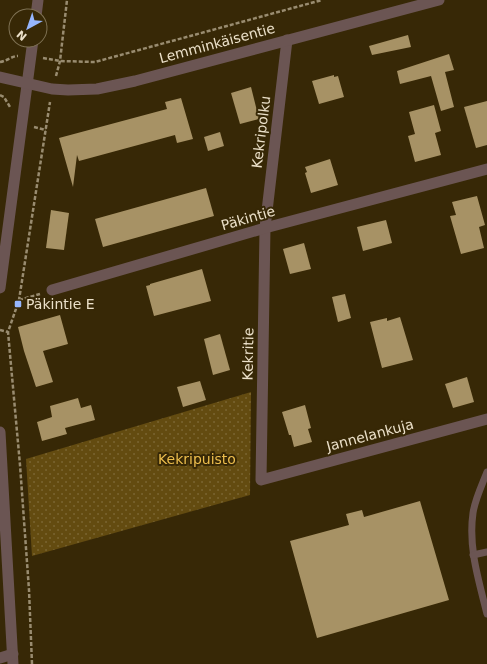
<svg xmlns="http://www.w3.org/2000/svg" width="487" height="664" viewBox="0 0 487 664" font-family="'DejaVu Sans',sans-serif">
	<defs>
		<pattern id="park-dots" width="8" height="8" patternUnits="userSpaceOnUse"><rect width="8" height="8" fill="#634b10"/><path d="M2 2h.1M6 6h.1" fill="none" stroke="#7a6531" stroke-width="1.8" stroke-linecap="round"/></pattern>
	</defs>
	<rect width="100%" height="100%" fill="#372806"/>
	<path fill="url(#park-dots)" d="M251 392 250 495 32 556 26 459Z"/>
	<g fill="#a79265">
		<path d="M408 35 411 47 372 55 369 46Z"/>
		<path d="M449 54 454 70 445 72 454 107 441 111 431 76 400 84 397 71Z"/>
		<path d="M334 75V77L338 76 344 97 319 104 312 81Z"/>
		<path d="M251 87 259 119 240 124 231 93Z"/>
		<path d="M181 98 193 139 177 143 175 135 79 161 77 155 73 187 59 138 167 109 165 102Z"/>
		<path d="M487 101V145L476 148 464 107Z"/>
		<path d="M434 105 441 131 435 133 441 155 415 162 408 136 415 134 409 112Z"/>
		<path d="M220 132 224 146 208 151 204 137Z"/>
		<path d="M330 159 338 185 311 193 305 173 307 172 305 167Z"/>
		<path d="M206 188 214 216 103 247 95 219Z"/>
		<path d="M477 196 485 225 479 227 484 248 461 254 450 216 456 215 452 202Z"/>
		<path d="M51 210 69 213 64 250 46 248Z"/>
		<path d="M386 220 392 243 363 251 357 227Z"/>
		<path d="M304 243 311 269 290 274 283 249Z"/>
		<path d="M202 269 211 301 154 316 146 286 150 285V284Z"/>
		<path d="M345 294 351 318 338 322 332 297Z"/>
		<path d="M60 315 68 344 43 351 53 382 36 387 24 351 18 327Z"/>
		<path d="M400 317 413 360 382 368 370 322 387 318V321Z"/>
		<path d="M220 334 230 370 213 375 204 339Z"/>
		<path d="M467 377 474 402 453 408 445 384Z"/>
		<path d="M200 381 206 400 183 407 177 387Z"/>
		<path d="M78 398 81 408 91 405 95 420 65 428 67 434 42 441 37 422 52 417 50 406Z"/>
		<path d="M305 405 311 428 308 429 312 442 294 447 291 435H289L282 412Z"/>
		<path d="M420 501 449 600 317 638 290 541 349 525 346 514 362 510 364 517Z"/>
	</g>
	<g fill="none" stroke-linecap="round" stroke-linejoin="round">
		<g stroke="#998c70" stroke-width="2.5" stroke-dasharray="4 2" stroke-linecap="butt">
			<path d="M43 58 60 61 95 62 322 0"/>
			<path d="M0 62C7 61 12 56 18 56"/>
			<path d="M56 76 60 61 67 0"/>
			<path d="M0 95 4 97 10 107"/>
			<path d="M34 127 46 130"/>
			<path d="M19 300 40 294"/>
			<path d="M0 330 8 332"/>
			<path d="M32 664 29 590 20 465 8 332 19 300 50 102"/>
		</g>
		<g stroke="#6b5553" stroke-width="7">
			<path d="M487 472C482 485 475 499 473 513 468 548 479 581 487 614"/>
			<path d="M473 555 487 552"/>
		</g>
		<g stroke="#6b5553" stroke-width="11">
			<path d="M36 16 38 0"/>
			<path d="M287 40 265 228 261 480 487 419"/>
			<path d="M0 288 33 40"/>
			<path d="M52 290 265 228 487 169"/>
			<path d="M0 432 13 664"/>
			<path d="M0 658 13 654"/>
		</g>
		<path stroke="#6b5553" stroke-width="11" d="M0 77 52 89 68 90 97 89 135 81 439 0"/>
	</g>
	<rect fill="#96b6fd" stroke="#372806" stroke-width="1.5" x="14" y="300" width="8" height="8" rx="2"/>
	<g text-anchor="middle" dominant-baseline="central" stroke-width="4" stroke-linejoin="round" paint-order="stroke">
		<g font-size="14" fill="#ebe0c9" stroke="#372806">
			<text transform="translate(217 43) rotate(-15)">Lemminkäisentie</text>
			<text transform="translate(261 132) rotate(-83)">Kekripolku</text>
			<text transform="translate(248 218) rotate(-16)">Päkintie</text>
			<text transform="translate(248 354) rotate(-89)">Kekritie</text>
			<text transform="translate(370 435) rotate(-15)">Jannelankuja</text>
		</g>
		<g font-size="14" fill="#ebe0c9" stroke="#372806" text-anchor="start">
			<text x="26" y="304">Päkintie E</text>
		</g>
		<g font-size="14" fill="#ecbd4d" stroke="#372806">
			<text x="197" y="459">Kekripuisto</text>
		</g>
	</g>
	<g transform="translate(28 28) rotate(220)"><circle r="19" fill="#372806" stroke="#7f7254"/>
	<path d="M0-3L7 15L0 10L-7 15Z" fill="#96b6fd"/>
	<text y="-6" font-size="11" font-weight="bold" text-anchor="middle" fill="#ebe0c9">N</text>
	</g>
</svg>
